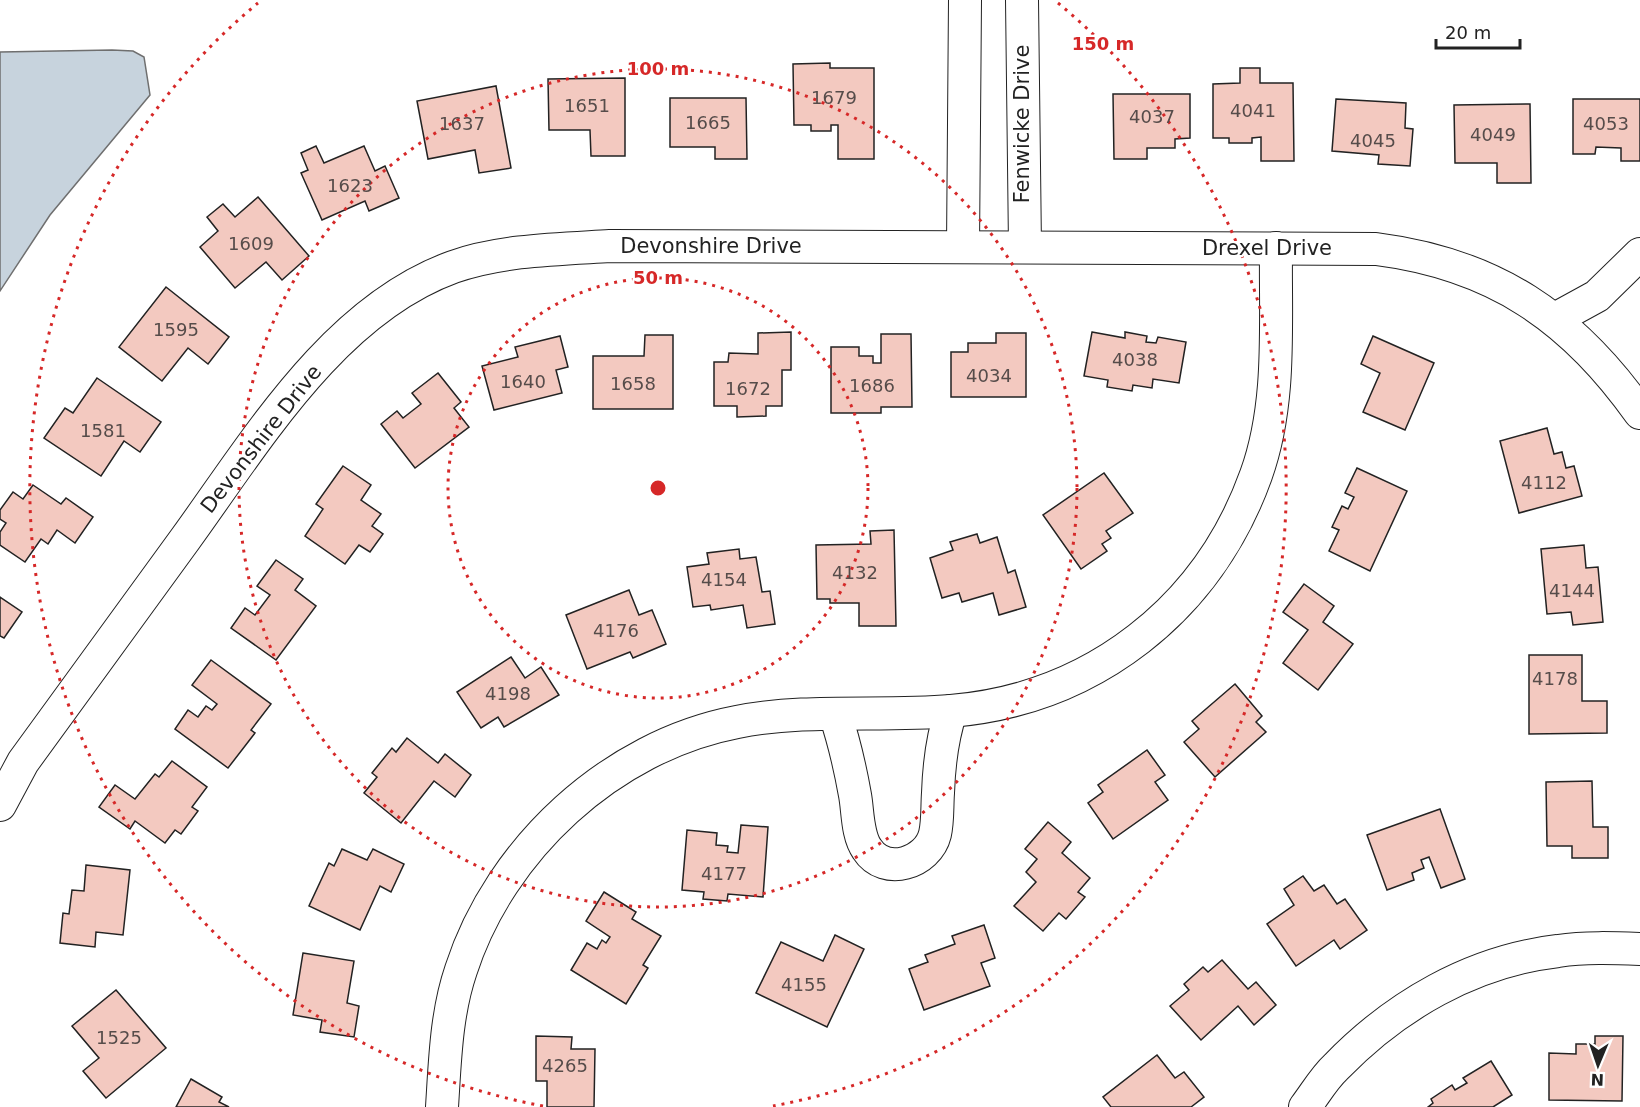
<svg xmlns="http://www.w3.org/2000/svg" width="1640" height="1107" viewBox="0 0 1640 1107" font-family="'DejaVu Sans',sans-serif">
	<rect width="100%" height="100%" fill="#fff"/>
	<path fill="#c7d3dd" stroke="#6f6f6f" stroke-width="1.5" d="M112 50 133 51 144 57 150 95 50 215 0 291V52Z"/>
	<g fill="#f3c9c0" stroke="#222" stroke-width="1.5">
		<path d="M830 63V68H874V159H838V125H831V131H811V125H794L793 64Z"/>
		<path d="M1240 68H1260V83H1293L1294 161H1261V137L1252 138V143H1229V138H1213V84L1240 83Z"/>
		<path d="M625 78V156H591L590 130H549L548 79Z"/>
		<path d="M496 86 511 168 479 173 475 150 428 159 417 101Z"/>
		<path d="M1113 94H1190V138L1175 139V148H1147V159H1114Z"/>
		<path d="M670 98H746L747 159H715V147H670Z"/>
		<path d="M1336 99 1406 103 1405 128 1413 129 1410 166 1378 164 1379 155 1332 151Z"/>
		<path d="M1573 99H1640V161H1621V148L1596 147 1595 154H1573Z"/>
		<path d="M1530 104 1531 183H1497V163H1455L1454 105Z"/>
		<path d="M316 146 324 163 364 146 375 171 385 166 399 198 369 211 365 201 322 220 301 173 308 170 301 153Z"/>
		<path d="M258 197 309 256 282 280 266 262 235 288 200 247 218 231 207 217 223 204 235 217Z"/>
		<path d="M166 287 229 337 208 364 188 348 162 381 119 347Z"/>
		<path d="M791 332V370H782V406H766V416L737 417V406H714V362H728L729 353 758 354V333Z"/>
		<path d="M1092 332 1125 338V332L1147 336 1146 342 1156 343 1158 337 1186 342 1179 383 1153 379 1152 388 1133 385 1132 391 1107 387 1108 380 1084 376Z"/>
		<path d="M996 333H1026V397H951V352H968V343H996Z"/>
		<path d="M881 334H911L912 407H881V413H831V347H859V356H873V363H881Z"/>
		<path d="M645 335H673V409H593V356H644Z"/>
		<path d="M560 336 568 367 556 370 562 393 494 410 482 366 518 357 515 347Z"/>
		<path d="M1373 336 1434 363 1405 430 1363 412 1380 373 1361 364Z"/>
		<path d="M438 373 461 402 454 408 469 427 415 468 381 424 397 411 403 418 421 404 412 393Z"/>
		<path d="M97 378 161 422 140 452 124 441 101 476 44 438 65 408 73 413Z"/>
		<path d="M1547 428 1554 454 1562 452 1566 468 1574 466 1582 496 1519 513 1500 441Z"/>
		<path d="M343 466 371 485 361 500 381 514 372 526 383 534 370 552 359 545 345 564 305 536 323 509 316 504Z"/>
		<path d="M1357 468 1407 491 1370 571 1329 551 1339 530 1332 527 1342 506 1348 509 1354 497 1345 493Z"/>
		<path d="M1104 473 1133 513 1106 531 1111 538 1102 544 1107 551 1081 569 1043 515Z"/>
		<path d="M33 485 61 504 66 498 93 517 75 543 57 530 48 544 41 539 25 562 0 545V532L6 523 0 519V510L13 492 23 499Z"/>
		<path d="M894 530 896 626H859V603H830V599H817L816 545 871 544 870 531Z"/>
		<path d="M977 534 980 543 997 537 1008 573 1015 570 1026 607 999 615 993 593 962 602 959 593 942 598 930 558 953 550 950 542Z"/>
		<path d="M1584 545 1586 568 1598 567 1603 622 1573 625 1571 612 1547 614 1541 549Z"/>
		<path d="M739 549 740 559 756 557 762 592 770 591 775 624 747 628 743 605 711 610 710 605 693 607 687 567 709 564 707 553Z"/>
		<path d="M276 560 303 579 295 590 316 606 276 660 231 628 245 608 255 615 270 595 257 586Z"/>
		<path d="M1304 584 1334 606 1323 622 1353 644 1318 690 1283 663 1308 630 1283 612Z"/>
		<path d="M629 590 639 615 652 610 666 644 633 658 630 652 587 669 566 615Z"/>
		<path d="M0 597 22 612 4 638 0 636Z"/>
		<path d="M1529 655H1582V701H1607V733L1529 734Z"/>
		<path d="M511 657 525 678 541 667 559 695 504 727 498 717 481 728 457 692Z"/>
		<path d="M211 660 271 704 251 730 255 733 228 768 175 729 188 710 198 717 206 706 212 710 217 704 192 685Z"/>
		<path d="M1235 684 1262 716 1256 722 1266 732 1215 777 1184 742 1199 729 1192 721Z"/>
		<path d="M407 738 438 763 445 754 471 775 455 797 434 781 401 823 364 793 377 777 372 773 392 748 396 752Z"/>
		<path d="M1147 750 1165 775 1155 782 1168 800 1113 839 1088 803 1103 792 1098 785Z"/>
		<path d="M172 761 207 787 192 807 198 811 181 834 175 830 165 843 135 821 130 829 99 807 115 785 135 799 155 774 159 777Z"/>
		<path d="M1592 781 1593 827H1608V858H1572V846H1547L1546 782Z"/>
		<path d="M1440 809 1465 879 1441 888 1429 857 1421 860 1424 868 1412 873 1414 880 1387 890 1367 835Z"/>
		<path d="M1048 822 1071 842 1062 853 1090 878 1078 892 1085 897 1066 919 1059 913 1043 931 1014 906 1036 882 1026 872 1037 859 1025 849Z"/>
		<path d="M741 825 768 827 763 897 728 894 727 901 703 899 704 892 682 890 687 830 717 833 716 845 728 846 727 852 738 853Z"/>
		<path d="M342 849 367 860 373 849 404 864 391 892 380 886 360 930 309 906 329 863 334 866Z"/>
		<path d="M86 865 130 870 123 935 96 932 95 947 60 943 63 913 69 914 72 890 84 891Z"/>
		<path d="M1303 876 1314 891 1324 885 1337 904 1345 899 1367 930 1340 949 1334 940 1296 966 1267 924 1294 905 1284 889Z"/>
		<path d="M604 892 636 912 632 919 661 936 643 965 648 968 626 1004 571 970 587 943 597 949 602 940 606 943 610 937 586 921Z"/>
		<path d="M984 925 995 958 981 963 990 986 924 1010 909 969 928 962 925 955 955 944 952 936Z"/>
		<path d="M835 935 864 949 827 1027 756 993 781 942 823 961Z"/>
		<path d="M303 953 354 961 347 1003 359 1006 354 1037 320 1032 322 1020 293 1015Z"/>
		<path d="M1222 960 1248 989 1256 982 1276 1005 1254 1025 1238 1006 1201 1040 1170 1006 1189 990 1184 984 1203 967 1208 972Z"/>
		<path d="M116 990 166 1048 106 1098 83 1071 99 1058 72 1026Z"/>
		<path d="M536 1036 572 1037 571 1049H595L594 1107H547V1081H536Z"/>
		<path d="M1595 1036H1623L1622 1101 1549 1100V1053L1576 1054V1044H1595Z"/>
		<path d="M1157 1055 1175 1078 1184 1072 1204 1097 1191 1107H1111L1103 1097Z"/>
		<path d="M1491 1061 1512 1095 1493 1107H1428L1433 1103 1431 1099 1452 1085 1455 1090 1467 1083 1463 1078Z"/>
		<path d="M191 1079 222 1097 219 1102 229 1107H176Z"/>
	</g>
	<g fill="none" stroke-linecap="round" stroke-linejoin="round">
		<defs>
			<g id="minor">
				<path d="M1022 0 1025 247"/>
				<path d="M963 247 965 0"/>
				<path d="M1555 319 1597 296 1640 254"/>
				<path d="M835 714C844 741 850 767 855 795 858 811 857 835 867 849 885 877 928 863 935 834 938 821 937 806 938 793 939 764 942 738 951 711"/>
				<path d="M0 805 23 762C78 687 132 612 186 538 257 440 334 310 453 267 500 250 561 249 610 246L1376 249C1494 264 1572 317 1640 413"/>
				<path d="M442 1107C445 1061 446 1014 461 970 500 849 611 746 737 722 807 708 881 717 951 711 1093 699 1208 609 1256 475 1282 403 1275 323 1276 248"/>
				<path d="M1305 1107C1315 1094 1324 1078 1336 1067 1395 1006 1472 961 1558 951 1585 947 1613 948 1640 949"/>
			</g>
		</defs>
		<use href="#minor" stroke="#222" stroke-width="34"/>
		<use href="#minor" stroke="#fff" stroke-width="32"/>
	</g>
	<g fill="none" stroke="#d62828" stroke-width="3" stroke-dasharray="3 6">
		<circle cx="658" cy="488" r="210"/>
		<circle cx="658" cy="488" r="419"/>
		<path d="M543 1106A629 629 0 0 1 258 3M1058 3A629 629 0 0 1 773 1106"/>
	</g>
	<g text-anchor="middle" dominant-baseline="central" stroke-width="4.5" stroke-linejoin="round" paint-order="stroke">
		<g font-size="18" fill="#564c4a">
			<text x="834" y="97">1679</text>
			<text x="587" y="105">1651</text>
			<text x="1253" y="110">4041</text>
			<text x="1152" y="116">4037</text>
			<text x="708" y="122">1665</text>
			<text x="462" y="123">1637</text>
			<text x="1606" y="123">4053</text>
			<text x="1493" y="134">4049</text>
			<text x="1373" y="140">4045</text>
			<text x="350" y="185">1623</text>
			<text x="251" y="243">1609</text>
			<text x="176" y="329">1595</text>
			<text x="1135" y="359">4038</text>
			<text x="989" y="375">4034</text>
			<text x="523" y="381">1640</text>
			<text x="633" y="383">1658</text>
			<text x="872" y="385">1686</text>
			<text x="748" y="388">1672</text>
			<text x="103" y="430">1581</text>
			<text x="1544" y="482">4112</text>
			<text x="855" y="572">4132</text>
			<text x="724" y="579">4154</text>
			<text x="1572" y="590">4144</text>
			<text x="616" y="630">4176</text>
			<text x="1555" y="678">4178</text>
			<text x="508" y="693">4198</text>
			<text x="724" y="873">4177</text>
			<text x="804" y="984">4155</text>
			<text x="119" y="1037">1525</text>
			<text x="565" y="1065">4265</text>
		</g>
		<g font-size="21" fill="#222" stroke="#fff">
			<text transform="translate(1022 124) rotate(-90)">Fenwicke Drive</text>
			<text x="711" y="246">Devonshire Drive</text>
			<text x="1267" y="248">Drexel Drive</text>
			<text transform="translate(261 439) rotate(-52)">Devonshire Drive</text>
		</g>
	</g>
	<circle cx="658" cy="488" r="9" fill="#d62828" stroke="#fff" stroke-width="3"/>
	<g font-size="18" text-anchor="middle" font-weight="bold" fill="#d62828" stroke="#fff" stroke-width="4.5" stroke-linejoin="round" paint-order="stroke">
		<text x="1103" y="50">150 m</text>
		<text x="658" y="75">100 m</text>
		<text x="658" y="284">50 m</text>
	</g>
	<g transform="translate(1598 1065) rotate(182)" stroke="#ffffff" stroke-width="4.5" paint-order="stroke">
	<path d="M0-4.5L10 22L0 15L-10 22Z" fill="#222222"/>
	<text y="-9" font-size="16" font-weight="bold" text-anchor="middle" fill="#222222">N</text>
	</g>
	<path d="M1436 39v9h84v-9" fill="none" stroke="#222222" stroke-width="3"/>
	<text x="1445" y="39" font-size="18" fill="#222222" stroke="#ffffff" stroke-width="4.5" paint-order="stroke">20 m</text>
</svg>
